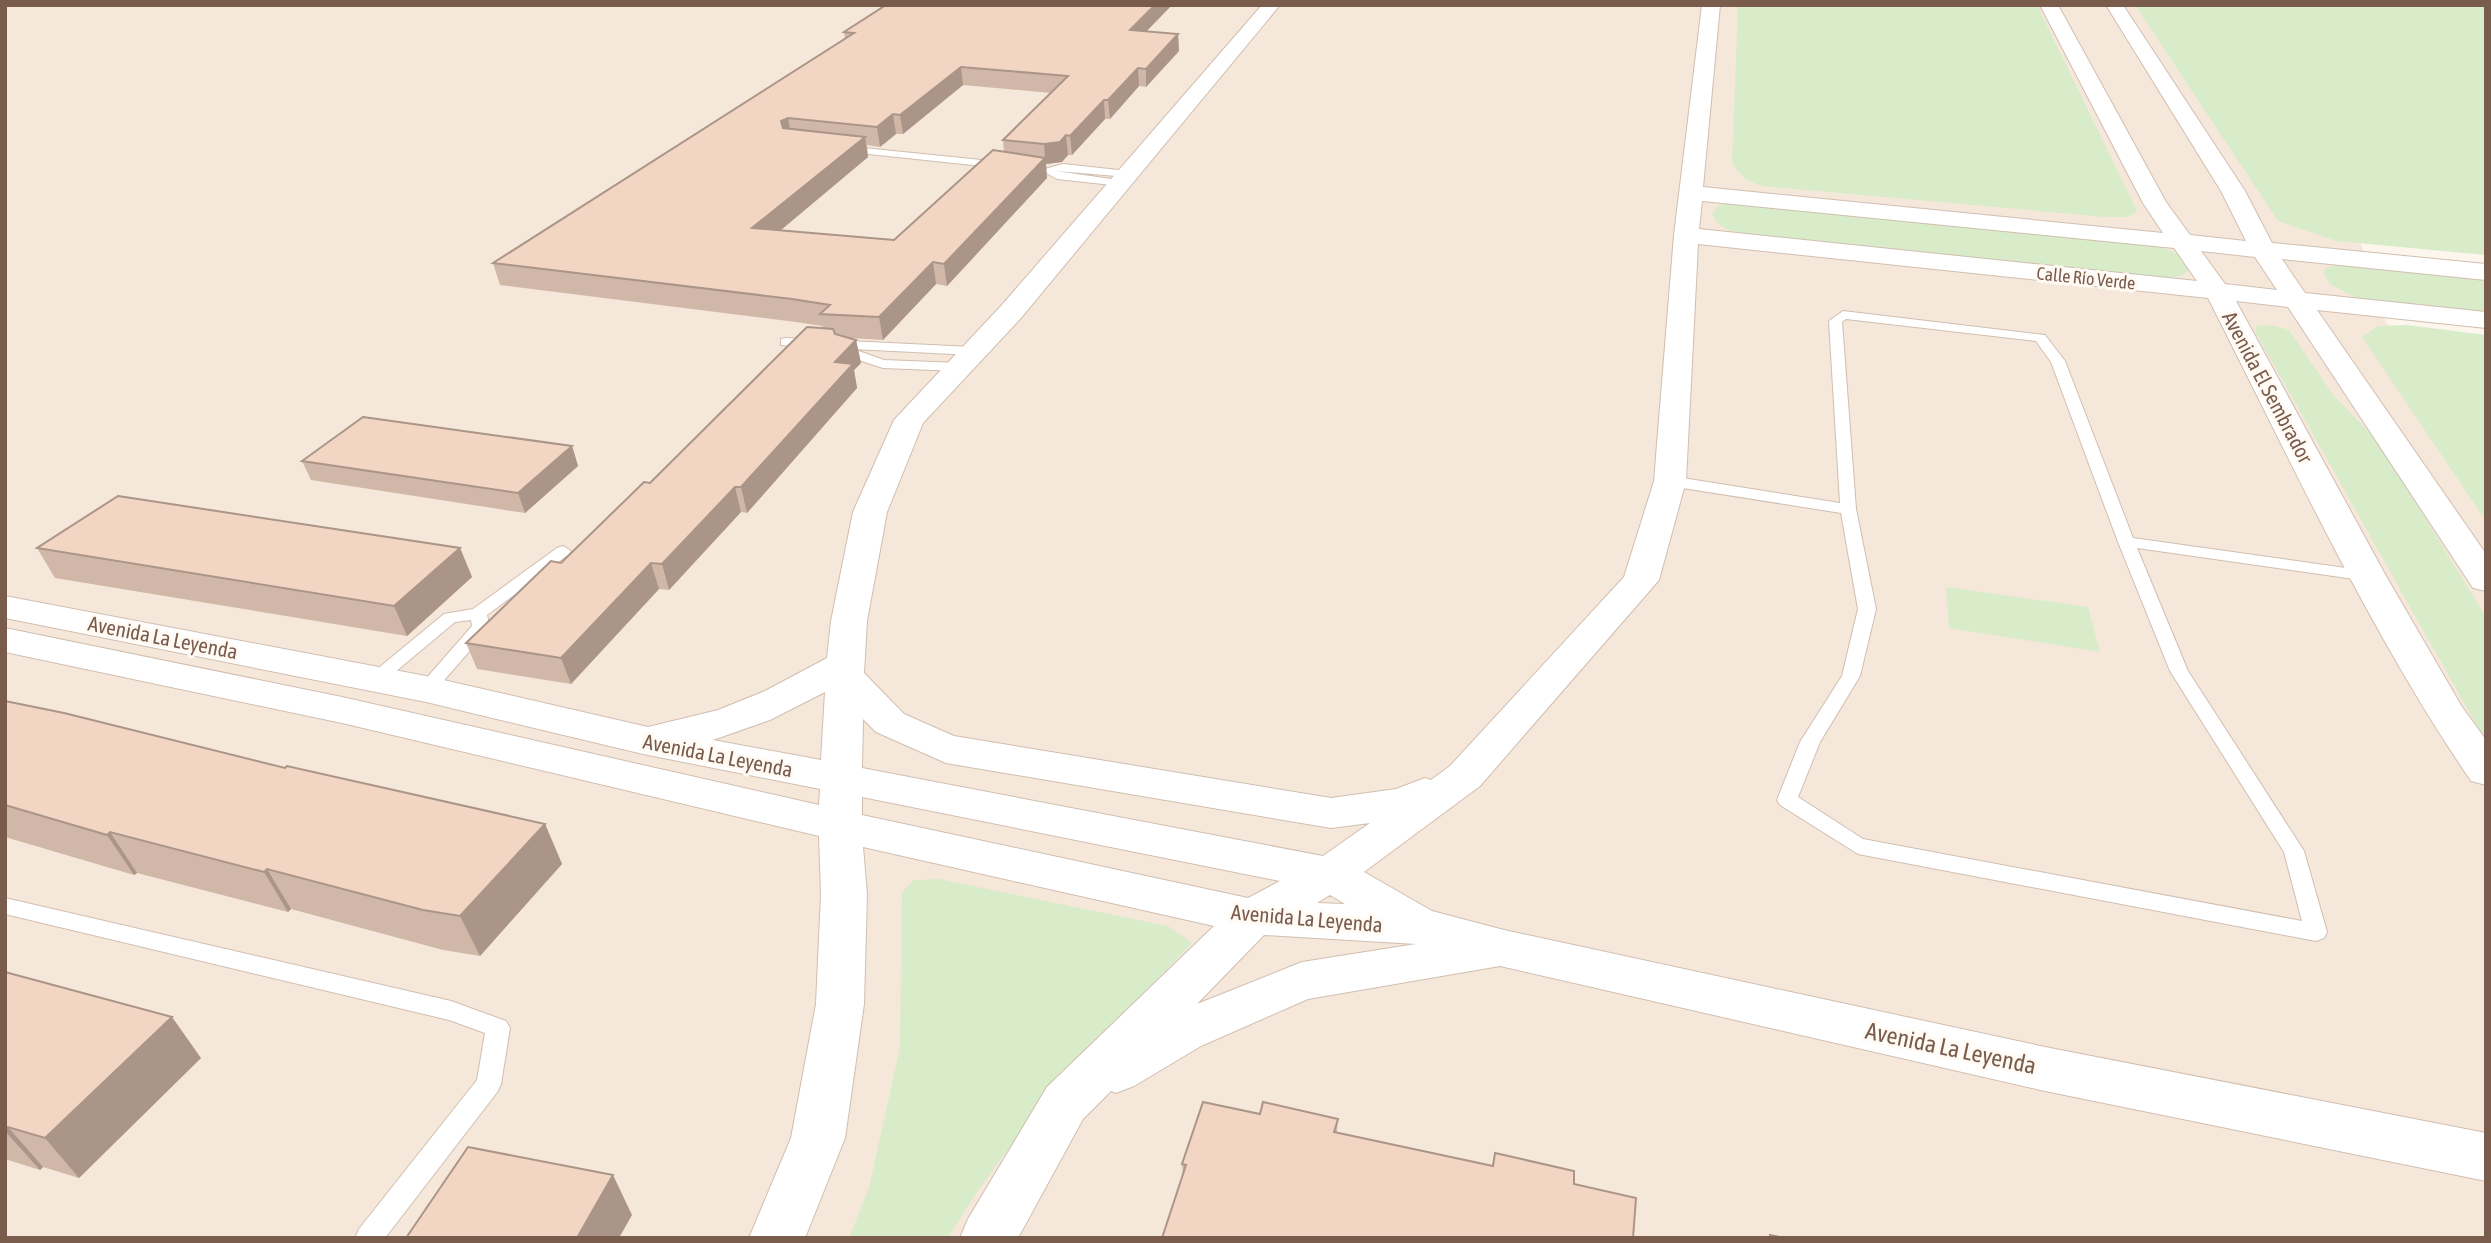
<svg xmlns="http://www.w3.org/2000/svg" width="2491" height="1243" viewBox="0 0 2491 1243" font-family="'Asap Condensed',sans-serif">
	<rect width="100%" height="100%" fill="#fdf6ec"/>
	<path fill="#f5e8da" d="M5 5H2286L2386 323 2486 379V1238H5Z"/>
	<g fill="#d8ecc9">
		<path d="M1738 5H2037L2137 211 2128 217H2105L1762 186 1746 180 1732 164Z"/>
		<path d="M2135 5H2486V255L2336 241 2278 221Z"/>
		<path d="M1739 203 2154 245C2168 250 2186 254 2189 270 2180 280 2164 277 2152 277L1763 237C1745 234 1717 233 1712 213L1719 205Z"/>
		<path d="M2351 264 2486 278V314L2358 299 2330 284 2323 272 2328 267Z"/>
		<path d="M2272 325 2289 330 2334 396 2377 440 2486 617V742L2256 333V326Z"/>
		<path d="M2407 325 2486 335V521L2362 337 2378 326Z"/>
		<path d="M1946 587 2088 607 2100 652 1949 628Z"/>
		<path d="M938 879 1168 926 1192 943C1104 1035 1013 1128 948 1238H849L869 1188 900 1047 902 892 914 880Z"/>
	</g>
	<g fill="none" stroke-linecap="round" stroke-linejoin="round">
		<defs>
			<g id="lane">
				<path d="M844 146 1001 162 1006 165 1001 168 840 151 839 149Z"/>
				<path d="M1063 164 1128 171 1133 174 1128 177 1056 171 1125 181 1126 183 1121 186 1057 179 1041 170Z"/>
				<path d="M1843 311 2045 335 2065 361 2133 538 2374 572 2376 576 2374 580 2368 581 2137 548 2188 671 2304 851 2327 932 2324 938 2316 941 1858 854 1780 805 1777 800 1800 742 1842 676 1858 609 1841 513 1670 486 1662 481 1670 476 1840 503 1829 321ZM1846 319 2036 341 2051 362 2118 542 2170 671 2284 852 2302 921 1863 839 1798 797 1820 742 1860 676 1876 609 1856 509 1842 322Z"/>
				<path d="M786 338 972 347 979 351 972 355 853 349 884 360 959 363 966 367 959 371 883 368 840 354V349L781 345V339Z"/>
				<path d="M563 546 571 551 569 554 487 615 490 627 487 631 433 693 426 695 417 689 472 626 471 620 455 622 382 683H370L367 679 370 675 444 614 473 609 557 548Z"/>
				<path d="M5 898 451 1001 506 1021 510 1028 501 1084 498 1091 385 1238H355L359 1229 477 1080 485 1033 449 1020 5 914Z"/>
			</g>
			<path id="street" d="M1262 5H1280L1021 318 923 423 887 512 867 621 864 673 904 714 954 736 1331 798 1396 789 1425 778 1431 780 1450 766 1624 577 1654 481 1674 235 1702 5H1720L1703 187 2163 233 2143 203 2040 5H2058L2166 202 2190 235 2246 241 2221 191 2106 5H2123L2245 191 2272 243 2486 264V280L2282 259 2305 293 2486 312V328L2317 310 2486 554V591L2473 588 2288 307 2236 301 2386 576 2462 707 2486 740V785L2471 781C2368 630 2291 461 2208 298L1698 244 1686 481 1659 580 1480 786 1364 872 1432 911 1504 930 2045 1047 2486 1133V1181L2045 1091 1500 966 1308 999 1201 1046 1134 1086 1116 1093 1111 1091 1083 1119 1018 1238H960L968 1219 1047 1087 1214 926 863 847 867 894 864 1004 845 1138 805 1238H749L791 1138 816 1004 821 894 819 836 342 723 5 652V628L342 697 819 805 820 789 643 754 426 702 5 618V596L426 676 648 727 718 710 765 691 827 658 831 621 853 512 894 420 1001 306ZM1702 201 2174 248 2197 281 1699 229ZM2201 251 2255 257 2277 290 2225 284ZM825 692 821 760 713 740 770 720ZM863 719 876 732 946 763 1331 828 1370 823 1323 856 862 768ZM862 797 1280 881 1248 898 862 815ZM1330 895 1345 904 1317 903ZM1264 935 1416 944 1302 962 1197 1004Z"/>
		</defs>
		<use href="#lane" stroke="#d1beb0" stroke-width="2"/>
		<use href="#street" stroke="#d1beb0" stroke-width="2"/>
		<use href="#lane" fill="#fff" fill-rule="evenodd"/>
		<use href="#street" fill="#fff" fill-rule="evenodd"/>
	</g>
	<g fill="#d1b7a8" fill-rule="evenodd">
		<path d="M886 5H1172L1147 31 1178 34 1179 51 1146 87 1139 86 1110 119H1105L1072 155H1068L1062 162 1046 164 1047 178 947 286 936 284 883 340 850 338 856 340 861 363 854 370 857 388 747 513 741 512 669 590 659 589 571 684 477 669 466 643 561 563 823 328 822 326 796 322 500 285 493 263 845 38 844 32ZM963 85 1051 93 1003 140 1004 152 894 240 780 231 868 157 867 145 880 147 896 134H903Z"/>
		<path d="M572 446 578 466 525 513 311 480 302 461Z"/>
		<path d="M37 548H460L472 577 407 636 55 578Z"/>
		<path d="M5 701 285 768 545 824 562 864 480 956 443 950 291 909 288 912 137 873 134 875 5 837Z"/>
		<path d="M5 972 201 1058 79 1178 43 1167 40 1170 5 1159Z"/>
		<path d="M1260 1114 1338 1119 1337 1132 1492 1166 1495 1153 1574 1184 1183 1176 1182 1164Z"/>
	</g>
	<g fill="#aa9588">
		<path d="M1155 5H1172L1131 47 1130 30Z"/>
		<path d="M1178 34 1179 51 1146 87V69Z"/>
		<path d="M961 67 963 85 903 134 900 115Z"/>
		<path d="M1138 68 1139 86 1110 119 1108 100Z"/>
		<path d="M1104 100 1105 119 1072 155 1070 136Z"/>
		<path d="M893 114 896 134 880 147 877 127Z"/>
		<path d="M788 118 791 137 785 141 781 121Z"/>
		<path d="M1066 135 1068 155 1062 162 1046 164 1047 178 947 286 944 264 1045 158 1044 144Z"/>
		<path d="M865 137 868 157 757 250 752 228Z"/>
		<path d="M933 262 936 284 883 340 879 317Z"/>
		<path d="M856 340 861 363 854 370 857 388 747 513 741 487 835 362Z"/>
		<path d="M572 446 578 466 525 513 518 493Z"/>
		<path d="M735 487 741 512 669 590 662 564Z"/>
		<path d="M460 548 472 577 407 636 394 606Z"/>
		<path d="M651 563 659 589 571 684 561 658Z"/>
		<path d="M545 824 562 864 480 956 460 916Z"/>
		<path d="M110 832 137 873 134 875 107 835Z"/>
		<path d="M267 869 291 909 288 912 264 872Z"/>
		<path d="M172 1017 201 1058 79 1178 45 1138Z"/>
		<path d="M8 1127 43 1167 40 1170 5 1131V1129Z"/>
		<path d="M613 1175 632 1215 619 1238H577Z"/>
	</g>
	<g fill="#f3d5c3" stroke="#aa9588" stroke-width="2">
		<path d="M886 5H1155L1130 30 1178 34 1146 69 1138 68 1108 100H1104L1070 136 1066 135 1060 142 1044 144 1003 140 1068 76 961 67 900 115 893 114 877 127 788 118 781 121 783 128 865 137 752 228 894 240 993 150 1045 158 944 264 933 262 879 317 820 314 830 305 792 299 493 263 854 33 844 32Z"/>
		<path d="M807 327 833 329 835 334 856 340 835 362 853 364 741 487H735L662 564 651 563 561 658 466 643 551 561 561 563 644 482 650 483Z"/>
		<path d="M363 417 572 446 518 493 302 461Z"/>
		<path d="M118 496 460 548 394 606 37 548Z"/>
		<path d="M5 701 64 713 285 768 287 766 545 824 460 916 423 910 267 869 264 872 110 832 107 835 5 805Z"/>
		<path d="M5 972 172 1017 45 1138 8 1127 5 1129Z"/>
		<path d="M1203 1102 1260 1114 1263 1102 1338 1119 1334 1132 1493 1166 1495 1153 1574 1171V1184L1636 1198 1633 1238H1162L1186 1165 1182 1164Z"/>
		<path d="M468 1147 613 1175 577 1238H406Z"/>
		<path d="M1770 1235 1784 1238H1770Z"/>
	</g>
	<g text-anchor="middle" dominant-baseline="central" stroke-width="6" stroke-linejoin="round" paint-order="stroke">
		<g font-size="18" fill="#7a5c4d" stroke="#fffaf3">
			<text transform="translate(2086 278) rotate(6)">Calle Río Verde</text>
		</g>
		<g font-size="21" fill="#7a5c4d" stroke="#fffaf3">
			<text transform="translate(2268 387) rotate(62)">Avenida El Sembrador</text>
			<text transform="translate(163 637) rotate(11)">Avenida La Leyenda</text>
			<text transform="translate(718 755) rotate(11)">Avenida La Leyenda</text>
			<text transform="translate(1307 918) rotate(5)">Avenida La Leyenda</text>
		</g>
		<g font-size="24" fill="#7a5c4d" stroke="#fffaf3">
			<text transform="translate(1951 1048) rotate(12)">Avenida La Leyenda</text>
		</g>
	</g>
	<rect width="2491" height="1243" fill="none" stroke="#7a5c4d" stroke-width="14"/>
</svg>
